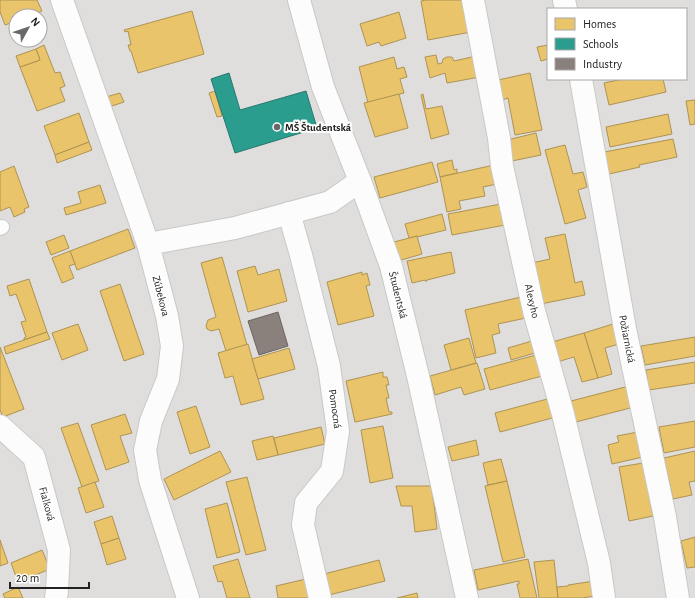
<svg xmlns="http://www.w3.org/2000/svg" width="695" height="598" viewBox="0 0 695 598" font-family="'Alegreya Sans',sans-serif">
	<rect width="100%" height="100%" fill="#f0eeeb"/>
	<path fill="#dfdedc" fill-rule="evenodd" d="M0 0H695V598H0ZM548 9H686V79H548ZM16 16H40V40H16Z"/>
	<g fill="#e9c46a" stroke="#ad9354">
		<path d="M0 0H37L42 11 29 16H16V21L5 25 0 12Z"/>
		<path d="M426 0H465L471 32 428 40 421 1Z"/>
		<path d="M192 11 204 54 138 73 131 51H130L128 45H131L128 31 125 32 124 30Z"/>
		<path d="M399 12 406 38 381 46 379 42 367 46 360 24Z"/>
		<path d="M44 45 55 73 60 72 65 86 60 88 65 101 37 111 20 67 40 60 36 49Z"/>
		<path d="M548 45V59L541 61 537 47Z"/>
		<path d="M36 49 40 60 20 67 16 56Z"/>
		<path d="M436 55 438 64 442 63 443 59 447 57H452L454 61 476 56 480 77 447 83 445 73 430 78 425 57Z"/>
		<path d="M394 57 397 69 404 67 407 77 400 79 404 93 368 103 359 67Z"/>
		<path d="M530 73 542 130 515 135 508 98 502 100 498 80Z"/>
		<path d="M623 79H663L666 92 609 105 604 83Z"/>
		<path d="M215 91 222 116 217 117 209 93Z"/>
		<path d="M120 93 124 102 109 107 106 97Z"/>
		<path d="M399 94 408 128 375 137 364 103Z"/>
		<path d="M423 94 426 109 442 106 449 134 431 139 421 95Z"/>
		<path d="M695 100V124L690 125 686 101Z"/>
		<path d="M79 113 89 142 55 155 44 126Z"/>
		<path d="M668 114 672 134 610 147 606 127Z"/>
		<path d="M536 133 541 155 512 161 507 140Z"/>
		<path d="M673 139 677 157 639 165 640 167 609 174 604 152Z"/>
		<path d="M89 142 92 150 57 163 55 155Z"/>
		<path d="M565 145 573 174 583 172 587 187 578 190 586 218 565 224 545 150Z"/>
		<path d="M452 160 454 170 457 169V173L440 177 437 164Z"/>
		<path d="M432 162 438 182 380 198 374 177Z"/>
		<path d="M494 165 497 184 483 187 485 196 459 201 461 209 447 212 440 177Z"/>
		<path d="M14 166 29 207 24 209 25 212 14 217 10 207 0 211V172Z"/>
		<path d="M100 185 106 203 66 215 64 208 81 203 78 192Z"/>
		<path d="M501 204 505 225 452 235 448 214Z"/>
		<path d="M442 214 446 230 417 237V236L409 238 405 224Z"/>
		<path d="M128 229 135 248 77 270 70 251Z"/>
		<path d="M565 234 575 283 582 281 585 295 541 304 532 263 550 259 545 238Z"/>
		<path d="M64 235 69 248 51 255 46 242Z"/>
		<path d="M417 236 422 254 398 261 394 242Z"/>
		<path d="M70 251 75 264 69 266 74 278 62 283 52 258Z"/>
		<path d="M451 252 455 273 427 280V281H425V280L412 283 407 261Z"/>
		<path d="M222 257 247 345 226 351 219 329 211 331 207 329 206 326 208 320 216 317 201 263Z"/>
		<path d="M255 266 258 275 279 269 287 301 248 312 237 271Z"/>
		<path d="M362 272V275L367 273 370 285 366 286 374 316 338 325 327 282Z"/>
		<path d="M29 279 47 332 24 340V338L26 337 21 322 26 321 16 294 10 296 7 286Z"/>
		<path d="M120 284 144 354 124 361 100 291Z"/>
		<path d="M521 297 526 318 498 324 500 333 492 335 496 353 476 358 465 310Z"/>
		<path d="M78 324 88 350 62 360 52 333Z"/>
		<path d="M613 324 619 344 605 348 612 374 598 378 584 333Z"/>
		<path d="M47 332 50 339 6 354 4 347Z"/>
		<path d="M584 333 598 378 582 382 574 357 557 362 552 342Z"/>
		<path d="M695 337V356L645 365 641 346Z"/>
		<path d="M469 338 476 363 451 370 444 345Z"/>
		<path d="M532 341 535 353 511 360 508 348Z"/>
		<path d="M248 344 264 399 241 405 233 376 225 378 218 353Z"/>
		<path d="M0 347 24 409 3 417 0 410Z"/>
		<path d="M289 348 295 369 258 379 252 359Z"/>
		<path d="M536 355 542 376 490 390 484 369Z"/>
		<path d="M695 362V383L649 390 646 370Z"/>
		<path d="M477 363 485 389 464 395 461 387 435 395 430 376Z"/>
		<path d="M383 372V377H387L389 385H386L389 398H386L389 412H392V414L355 422 346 381Z"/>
		<path d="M629 386 634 407 576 422 571 401Z"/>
		<path d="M551 398 556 417 500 432 495 413Z"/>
		<path d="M196 406 210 447 190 454 177 412Z"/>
		<path d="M125 414 132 433 120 436 129 462 106 470 91 425Z"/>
		<path d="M695 421V447L664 453 659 427Z"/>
		<path d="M78 423 99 481 82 487 61 428Z"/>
		<path d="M383 426 393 478 370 483 361 430Z"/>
		<path d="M321 427 325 444 278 455 274 438Z"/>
		<path d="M638 432 643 457 612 464 608 445 619 442 617 436Z"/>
		<path d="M273 436 278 455 257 460 252 441Z"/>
		<path d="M476 440 479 455 452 461 448 447Z"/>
		<path d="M220 451 231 472 174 500 164 479Z"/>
		<path d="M695 451V481L689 482 692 495 673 499 664 458Z"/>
		<path d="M501 459 507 481 488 485 483 463Z"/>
		<path d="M643 463 653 516 629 521 619 467Z"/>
		<path d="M247 477 266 550 246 555 226 482Z"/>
		<path d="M507 481 525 557 503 562 485 486Z"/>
		<path d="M95 482 104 507 86 513 78 488Z"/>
		<path d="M396 486H431L434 504 437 529 415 532 412 506H401Z"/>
		<path d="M227 503 240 552 217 558 205 509Z"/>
		<path d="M112 516 119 538 101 544 94 522Z"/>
		<path d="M695 537V567L687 568 681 541Z"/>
		<path d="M119 538 126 559 107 565 101 544Z"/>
		<path d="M0 540 8 563 0 566Z"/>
		<path d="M42 550 50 569 18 582 11 563Z"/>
		<path d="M238 559 250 598H227L222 581 218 582 213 566Z"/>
		<path d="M528 559 537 598H520L517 584H519V581L478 590 474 570Z"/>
		<path d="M379 560 385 581 329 595 324 574Z"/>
		<path d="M554 560 558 598H539L534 562Z"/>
		<path d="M306 579 310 598H278L276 586Z"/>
		<path d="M594 581 595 596 582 598H558L557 587 568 586V585Z"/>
		<path d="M18 587 23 598H5L3 594Z"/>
		<path d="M417 593 418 598H397Z"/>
	</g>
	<path fill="#2a9d8f" stroke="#28786e" d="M229 73 240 110 306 91 317 128 235 153 211 79Z"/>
	<path fill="#8a817c" stroke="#6b6461" d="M278 312 288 346 259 355 248 321Z"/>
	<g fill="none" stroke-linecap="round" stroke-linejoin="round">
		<defs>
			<path id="service" d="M0 228 2 227"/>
			<g id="minor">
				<path d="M62 0 148 244 167 316 172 346 168 379 151 421 145 450 150 480 188 598"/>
				<path d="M299 0 323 87 360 181 391 266 418 376 467 598"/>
				<path d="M473 0 499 138 502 166 534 311 563 414 599 563 604 598"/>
				<path d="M564 0 566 9"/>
				<path d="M581 79 625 329 665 517 678 598"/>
				<path d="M289 213 301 255 329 366 338 431 332 471 306 503 303 525 320 598"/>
				<path d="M148 244 235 228 330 202 360 181"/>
				<path d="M0 426 34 457 59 550 57 591 56 598"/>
			</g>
		</defs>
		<use href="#service" stroke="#c9c8c7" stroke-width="16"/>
		<use href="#minor" stroke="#c9c8c7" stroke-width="24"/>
		<use href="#service" stroke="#fdfcfc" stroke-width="14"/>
		<use href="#minor" stroke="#fdfcfc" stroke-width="22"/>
	</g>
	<circle fill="#6a6968" stroke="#fff" stroke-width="1.5" cx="277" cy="127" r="4"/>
	<g text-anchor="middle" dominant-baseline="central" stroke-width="4" stroke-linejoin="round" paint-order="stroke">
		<g font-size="11" font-weight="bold" fill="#222" stroke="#fff" text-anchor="start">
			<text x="285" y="127">MŠ Študentská</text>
		</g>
		<g font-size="11" fill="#222" stroke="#fff">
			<text transform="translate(398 295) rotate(76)">Študentská</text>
			<text transform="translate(161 296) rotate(76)">Zúbekova</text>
			<text transform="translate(532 301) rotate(77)">Alexyho</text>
			<text transform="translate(627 339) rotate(79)">Požiarnická</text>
			<text transform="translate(335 409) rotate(82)">Pomocná</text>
			<text transform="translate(47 504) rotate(75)">Fialková</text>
		</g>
	</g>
	<rect x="547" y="8" width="140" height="72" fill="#ffffff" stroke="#a7a7a7"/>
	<rect x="555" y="18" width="20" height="12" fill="#e9c46a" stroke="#a7a7a7"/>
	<text x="583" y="28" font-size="12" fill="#222222">Homes</text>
	<rect x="555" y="38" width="20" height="12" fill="#2a9d8f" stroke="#a7a7a7"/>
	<text x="583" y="48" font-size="12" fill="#222222">Schools</text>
	<rect x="555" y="58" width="20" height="12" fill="#8a817c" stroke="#a7a7a7"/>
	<text x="583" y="68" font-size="12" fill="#222222">Industry</text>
	<g transform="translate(28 28) rotate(50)"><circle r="19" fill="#ffffff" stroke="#a7a7a7"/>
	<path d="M0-3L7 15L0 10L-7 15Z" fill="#6a6968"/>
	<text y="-6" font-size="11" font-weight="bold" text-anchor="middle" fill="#222222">N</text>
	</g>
	<path d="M10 582v6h79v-6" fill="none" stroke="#222222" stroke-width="2"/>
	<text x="16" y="582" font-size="12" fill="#222222" stroke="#ffffff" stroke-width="3" paint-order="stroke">20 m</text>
</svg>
